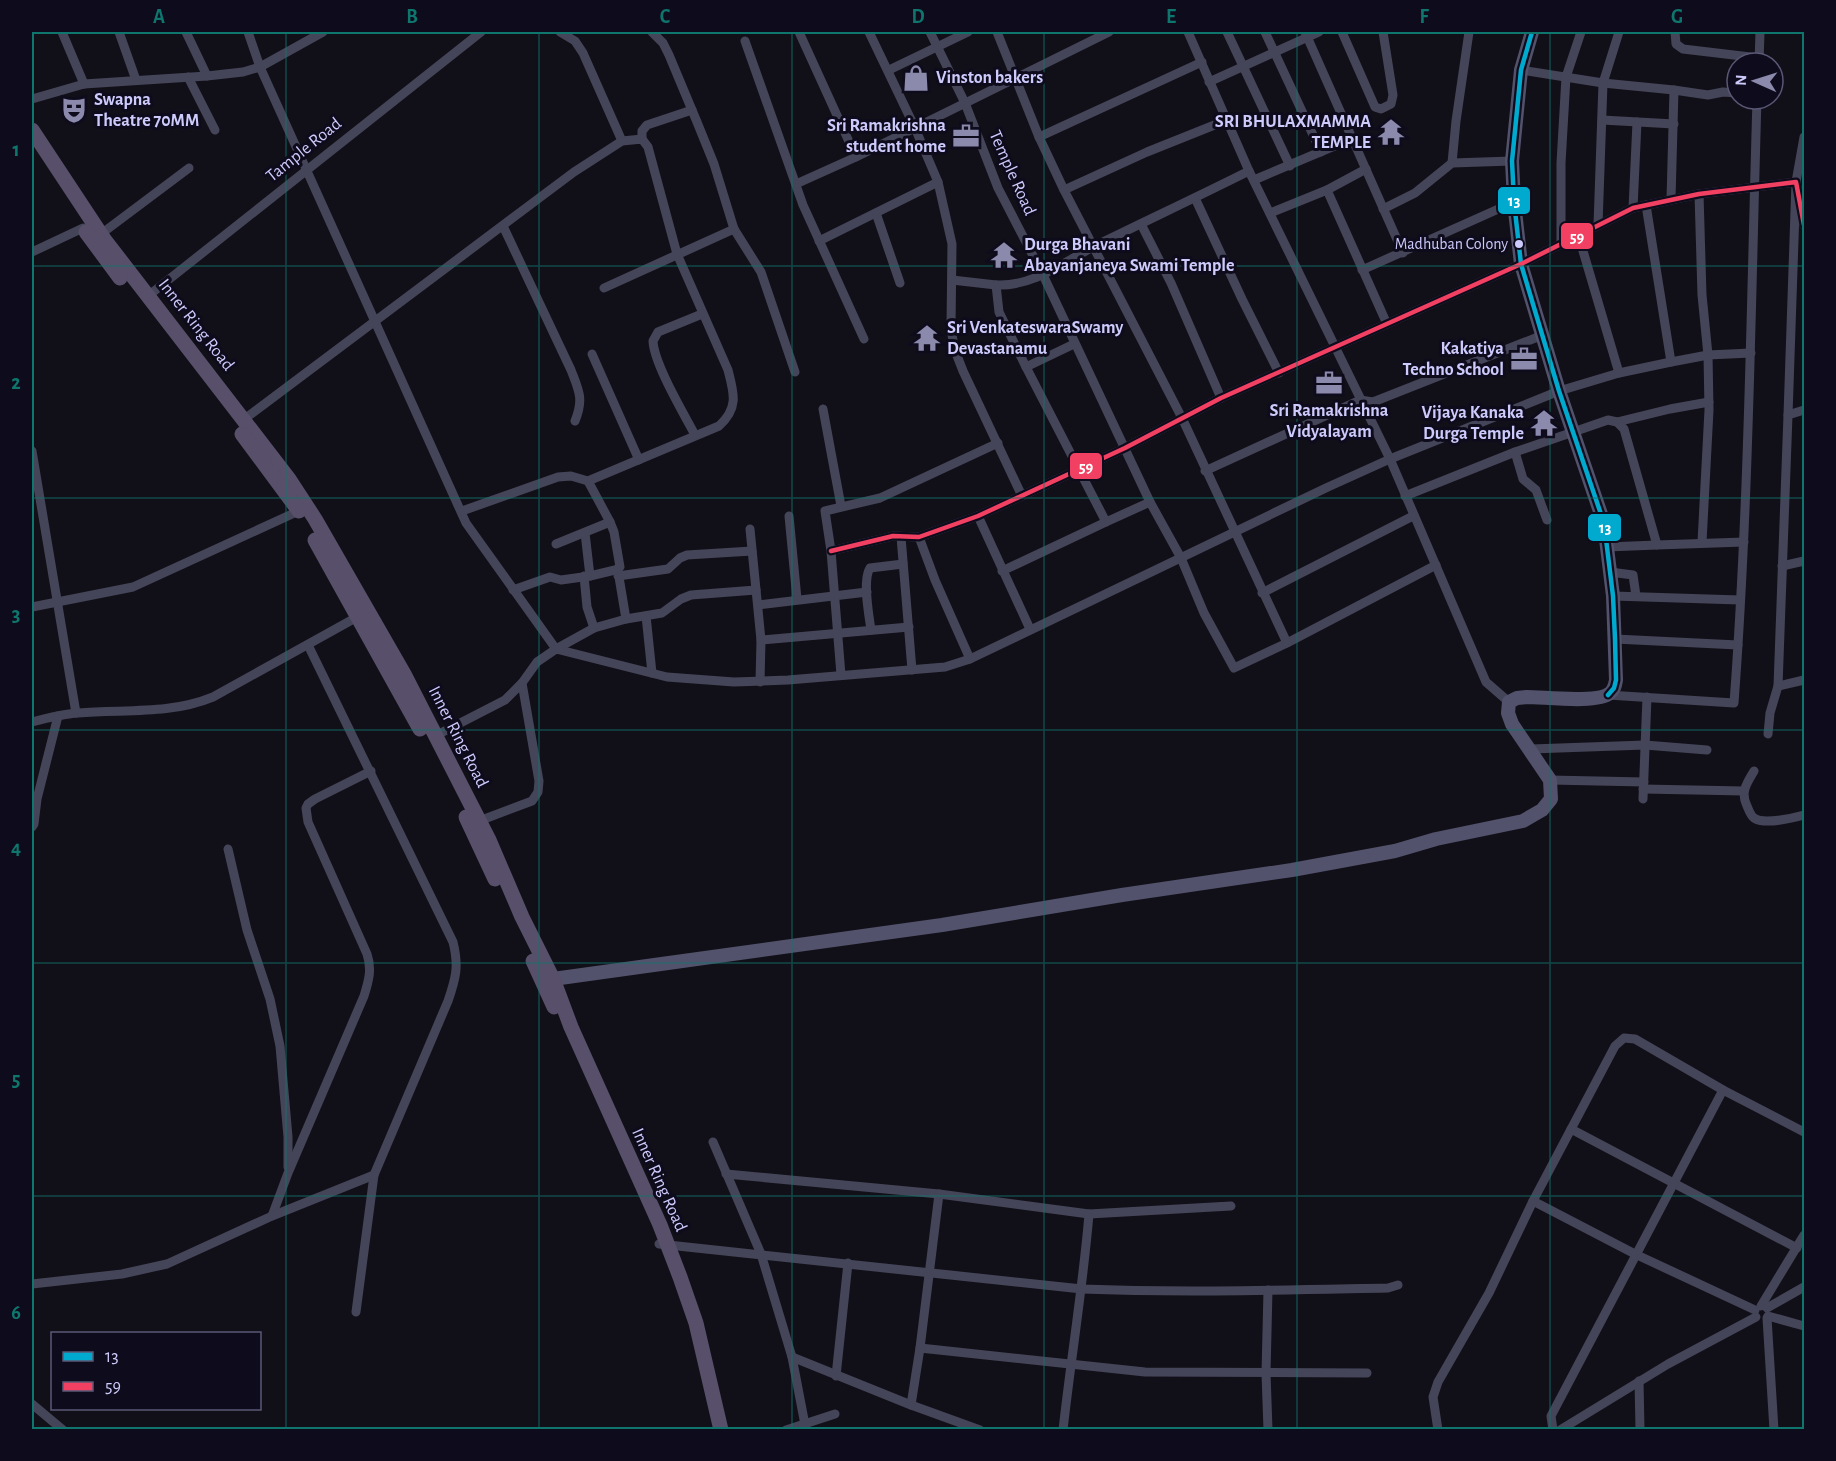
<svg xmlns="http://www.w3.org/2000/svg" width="1836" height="1461" viewBox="0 0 1836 1461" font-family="'Alegreya Sans',sans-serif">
	<rect width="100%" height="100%" fill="#111018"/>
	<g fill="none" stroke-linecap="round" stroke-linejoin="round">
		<g stroke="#454559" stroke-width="9">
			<path d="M62 32 84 84"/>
			<path d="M119 32 136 80"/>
			<path d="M186 32 207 76"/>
			<path d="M248 32 260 67 466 523 556 649 594 628 626 619 662 613 681 599 691 595 756 590"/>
			<path d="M560 32 575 41 583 53 622 141"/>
			<path d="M799 32 856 157 1109 32"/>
			<path d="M869 32 915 128 938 182 952 244 951 327 954 348 963 371 1022 496"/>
			<path d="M930 32 965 103 998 188 1043 275 1150 502 1181 558 1204 613 1234 668 1287 643 1436 565"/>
			<path d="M997 32 1039 137 1064 190 1182 418 1287 643"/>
			<path d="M1188 32 1249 171 1390 459 1486 682 1509 702"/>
			<path d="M1227 32 1290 166"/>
			<path d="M1265 32 1321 152"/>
			<path d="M1305 32 1403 253"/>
			<path d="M1342 32 1375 107 1381 109 1391 104 1393 95 1383 32"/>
			<path d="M1675 32 1676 44 1683 49 1759 58"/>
			<path d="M745 41 803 205 864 339"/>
			<path d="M1759 63 1760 32"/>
			<path d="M889 70 968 32"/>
			<path d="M1521 70 1603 83 1674 90 1708 95 1723 92 1737 93"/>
			<path d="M188 77 215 130"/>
			<path d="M1209 82 1319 32"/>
			<path d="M32 99 84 84 207 76 243 72 260 67 323 32"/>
			<path d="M1602 120 1674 124"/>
			<path d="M1039 137 1202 62"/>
			<path d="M642 139V131L647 125 692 110"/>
			<path d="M1452 163 1456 121 1469 32"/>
			<path d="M1366 169 1327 190 1387 324"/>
			<path d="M1254 180 1351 139"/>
			<path d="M796 184 856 157"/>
			<path d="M1064 190 1147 152 1227 120"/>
			<path d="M1699 194 1702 295 1708 355 1709 410 1702 542"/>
			<path d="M1195 198 1242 299 1279 373"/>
			<path d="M1671 199 1674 90"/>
			<path d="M1646 205 1671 362"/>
			<path d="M1633 208 1637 122"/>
			<path d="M1383 209 1415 193 1452 163 1512 161"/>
			<path d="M876 213 900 283"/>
			<path d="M1270 213 1327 190"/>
			<path d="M1141 224 1171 283 1221 398"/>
			<path d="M1598 225 1603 83 1619 32"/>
			<path d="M503 226 571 370C579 391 584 399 575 421"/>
			<path d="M734 229 761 272 795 372"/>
			<path d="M101 234 189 168"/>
			<path d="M1578 234 1619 373"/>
			<path d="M819 241 938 182"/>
			<path d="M1561 244V163L1566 77 1581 32"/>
			<path d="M32 252 83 228"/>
			<path d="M1362 270 1514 202"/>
			<path d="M952 280 996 285"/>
			<path d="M604 288 734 229 714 164 697 122 669 55 663 43 652 32"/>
			<path d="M148 296 481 32"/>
			<path d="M1074 344 1026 367 1106 522 1150 502"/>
			<path d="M592 354 639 460"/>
			<path d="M1026 367 999 312 996 285C1034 287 1065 261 1097 245 1148 220 1199 196 1249 171"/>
			<path d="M823 409 841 506"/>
			<path d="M1788 415 1796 182 1804 137"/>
			<path d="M243 420 574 172 622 141 642 139 648 147 677 254 728 370C734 393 739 408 719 426L588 481"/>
			<path d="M1617 422 1670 409 1709 402"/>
			<path d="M695 435C684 414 654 364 653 341L658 332 702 314"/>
			<path d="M32 451 76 713"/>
			<path d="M1515 452 1523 479 1536 490 1547 520"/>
			<path d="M1205 471 1360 400 1373 402 1543 335"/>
			<path d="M1405 496 1515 452 1608 420 1617 422 1624 429 1657 545 1744 542"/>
			<path d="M462 511 558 477 571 476 588 481 610 522"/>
			<path d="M789 516 797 599"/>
			<path d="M978 516 1030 629"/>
			<path d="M750 529 761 640 760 682"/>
			<path d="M585 533 590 576"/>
			<path d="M901 537 912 670"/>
			<path d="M919 537 935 580 970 659"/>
			<path d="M1607 547 1657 545"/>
			<path d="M831 551 893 536 919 537 978 516 1125 448 1221 398 1521 264 1633 208 1699 194 1796 182 1804 225"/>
			<path d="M1782 566 1804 561"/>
			<path d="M618 571 626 619"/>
			<path d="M1002 571 1106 522"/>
			<path d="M1610 572 1633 575 1636 596"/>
			<path d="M584 576 587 607 594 628"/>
			<path d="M618 576 668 569 680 558 687 555 752 551"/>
			<path d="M513 590 550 577 561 580 590 576 615 570 620 567 614 532 610 522 556 544"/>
			<path d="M1262 593 1413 516"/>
			<path d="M1613 596 1740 600"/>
			<path d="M758 605 867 592"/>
			<path d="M32 607 133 587 301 510"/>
			<path d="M646 616 652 673"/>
			<path d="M871 630C869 615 862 580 870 568L903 564"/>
			<path d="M1615 639 1738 645"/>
			<path d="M761 640 909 627"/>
			<path d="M308 645 453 942C459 966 456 978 448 1001L374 1175 356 1312"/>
			<path d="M841 675 831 551 825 511 880 498 998 443"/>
			<path d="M1778 686 1804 680"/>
			<path d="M1608 695 1734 703C1749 502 1751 300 1757 99"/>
			<path d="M32 722C47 718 62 714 78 713 124 709 169 715 213 697L359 616"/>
			<path d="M1768 734 1770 713 1778 686 1788 415 1804 410"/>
			<path d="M435 736 505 700 522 683 537 662 556 649 667 677 734 682 788 680 945 667 970 659 1328 487 1390 459 1559 391 1619 373 1671 362 1708 355 1751 353"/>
			<path d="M1531 749 1645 745 1707 750"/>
			<path d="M1754 771C1747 783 1740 792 1747 806 1749 810 1750 815 1754 818 1764 825 1793 818 1804 815"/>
			<path d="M1550 780 1644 782"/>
			<path d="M1643 789 1744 791"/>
			<path d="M1643 799 1647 697"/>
			<path d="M479 821 532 801 538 792 539 781 522 683"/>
			<path d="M32 827 34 824 37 799 58 716"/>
			<path d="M228 849 247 930 270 999 280 1046 288 1137V1167"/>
			<path d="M1571 1129 1797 1248"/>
			<path d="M713 1142 761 1254 792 1357 806 1430"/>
			<path d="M726 1174 939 1194 1089 1214 1231 1206"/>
			<path d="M1533 1201 1635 1254 1755 1310"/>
			<path d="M272 1216 288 1173 364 996C369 980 372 969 367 954L308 822 306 808 308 804 315 799 371 771"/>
			<path d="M659 1244 1082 1289C1184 1293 1286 1290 1388 1288L1398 1285"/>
			<path d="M32 1284 122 1274 167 1264 272 1216 374 1175"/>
			<path d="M1268 1290 1266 1373 1268 1430"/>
			<path d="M1761 1306 1804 1235"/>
			<path d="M1767 1308 1804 1287"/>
			<path d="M1768 1316 1804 1326"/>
			<path d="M1767 1318 1774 1430"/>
			<path d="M920 1348 1145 1372 1367 1373"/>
			<path d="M792 1357 911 1405 980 1430"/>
			<path d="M836 1376 848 1263"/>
			<path d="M1639 1381 1640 1430"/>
			<path d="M32 1404 63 1430"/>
			<path d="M911 1405 920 1348 939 1194"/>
			<path d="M786 1430 835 1414"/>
			<path d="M1063 1430C1071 1358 1083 1286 1089 1214"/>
			<path d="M1438 1430 1433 1397 1438 1382 1489 1293 1533 1201 1615 1046 1624 1038 1635 1039 1723 1090 1804 1132"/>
			<path d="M1553 1430 1551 1416 1723 1090"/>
			<path d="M1560 1430 1668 1364 1756 1317"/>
		</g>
		<path stroke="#52526c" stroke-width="14" d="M544 977 553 979 942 925 1122 895 1292 870 1395 851 1436 839 1523 821 1542 810 1551 799 1550 780 1512 724 1508 713 1509 702 1517 698 1527 697C1545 697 1597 704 1610 693 1614 690 1615 686 1616 680L1613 596 1604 523 1559 391 1521 264 1514 202 1512 161 1521 70 1532 32"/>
		<g stroke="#584f6a" stroke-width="15">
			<path d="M32 130 104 239 289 479 315 519 404 674 489 840 522 917 553 979 571 1027 660 1225 680 1277 696 1323 721 1430"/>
			<path d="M86 232 120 278"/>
			<path d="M242 434 299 511"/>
			<path d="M315 540 420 729"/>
			<path d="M466 817 495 879"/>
			<path d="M533 961 554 1007"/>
		</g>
		<defs>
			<path id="bus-1" d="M1532 32 1521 70 1512 161 1514 202 1521 264 1559 391 1604 523 1613 596 1615 639 1616 680 1614 688 1608 695"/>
			<path id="bus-2" d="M831 551 893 536 919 537 978 516 1125 448 1221 398 1521 264 1633 208 1699 194 1796 182 1804 225"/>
		</defs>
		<use href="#bus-1" stroke="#0e0c1c" stroke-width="9"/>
		<use href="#bus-2" stroke="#0e0c1c" stroke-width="9"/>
		<use href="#bus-1" stroke="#00a9ce" stroke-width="4.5"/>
		<use href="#bus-2" stroke="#f24062" stroke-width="4.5"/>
	</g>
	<path fill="none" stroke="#0f766e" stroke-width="1.5" stroke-opacity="0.55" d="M286 32V1430M539 32V1430M792 32V1430M1044 32V1430M1297 32V1430M1550 32V1430M32 266H1804M32 498H1804M32 730H1804M32 963H1804M32 1196H1804"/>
	<defs>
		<symbol id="shop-bare" viewBox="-9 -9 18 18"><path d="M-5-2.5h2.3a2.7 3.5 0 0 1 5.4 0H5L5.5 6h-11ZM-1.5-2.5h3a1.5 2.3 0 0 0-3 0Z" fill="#8b89ac" stroke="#0e0c1c" stroke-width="2.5" paint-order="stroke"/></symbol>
		<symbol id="theatre-bare" viewBox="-9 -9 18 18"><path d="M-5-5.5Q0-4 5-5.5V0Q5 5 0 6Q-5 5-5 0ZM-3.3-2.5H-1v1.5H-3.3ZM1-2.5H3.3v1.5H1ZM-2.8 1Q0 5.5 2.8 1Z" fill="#8b89ac" stroke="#0e0c1c" stroke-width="2.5" paint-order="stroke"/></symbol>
		<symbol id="temple-bare" viewBox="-9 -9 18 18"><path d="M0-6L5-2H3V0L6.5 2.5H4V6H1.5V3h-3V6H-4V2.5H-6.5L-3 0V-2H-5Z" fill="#8b89ac" stroke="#0e0c1c" stroke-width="2.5" paint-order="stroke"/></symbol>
		<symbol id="office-bare" viewBox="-9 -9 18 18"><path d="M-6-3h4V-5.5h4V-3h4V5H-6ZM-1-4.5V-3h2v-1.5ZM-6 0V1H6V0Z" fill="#8b89ac" stroke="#0e0c1c" stroke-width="2.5" paint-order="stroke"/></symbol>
	</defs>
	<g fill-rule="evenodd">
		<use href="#shop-bare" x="897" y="59" width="38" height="38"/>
		<use href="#theatre-bare" x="55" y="91" width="38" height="38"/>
		<use href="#temple-bare" x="1372" y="113" width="38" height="38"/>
		<use href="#office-bare" x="947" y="117" width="38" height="38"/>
		<use href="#temple-bare" x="985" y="236" width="38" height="38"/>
		<use href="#temple-bare" x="908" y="319" width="38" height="38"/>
		<use href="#office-bare" x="1505" y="340" width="38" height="38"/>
		<use href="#office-bare" x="1310" y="364" width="38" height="38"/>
		<use href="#temple-bare" x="1525" y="404" width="38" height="38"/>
	</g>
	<circle fill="#cdcafc" stroke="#0e0c1c" stroke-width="2" cx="1519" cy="244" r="5"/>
	<g text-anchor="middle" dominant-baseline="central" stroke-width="6" stroke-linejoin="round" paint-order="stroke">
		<g font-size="16" fill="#cdcafc" stroke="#0e0c1c" text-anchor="end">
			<text x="1508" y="244">Madhuban Colony</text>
		</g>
		<g font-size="18" font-weight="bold" fill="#cdcafc" stroke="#0e0c1c" text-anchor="start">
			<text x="936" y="78">Vinston bakers</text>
			<text x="94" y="100">Swapna<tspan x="94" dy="21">Theatre 70MM</tspan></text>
			<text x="1371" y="122" text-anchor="end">SRI BHULAXMAMMA<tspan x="1371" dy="21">TEMPLE</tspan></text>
			<text x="946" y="126" text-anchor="end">Sri Ramakrishna<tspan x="946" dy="21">student home</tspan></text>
			<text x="1024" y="245">Durga Bhavani<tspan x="1024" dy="21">Abayanjaneya Swami Temple</tspan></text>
			<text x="947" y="328">Sri VenkateswaraSwamy<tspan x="947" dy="21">Devastanamu</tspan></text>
			<text x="1504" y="349" text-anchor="end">Kakatiya<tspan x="1504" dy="21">Techno School</tspan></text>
			<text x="1329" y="411" text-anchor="middle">Sri Ramakrishna<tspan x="1329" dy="21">Vidyalayam</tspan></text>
			<text x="1524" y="413" text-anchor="end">Vijaya Kanaka<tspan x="1524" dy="21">Durga Temple</tspan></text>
		</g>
		<g font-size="18" fill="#cdcafc" stroke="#0e0c1c">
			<text transform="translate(304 150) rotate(-39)">Tample Road</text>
			<text transform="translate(1012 173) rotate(66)">Temple Road</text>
			<text transform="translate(196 325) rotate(52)">Inner Ring Road</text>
			<text transform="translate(458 737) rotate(63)">Inner Ring Road</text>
			<text transform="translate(659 1180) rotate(66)">Inner Ring Road</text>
		</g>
	</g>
	<g stroke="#0e0c1c" stroke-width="2">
		<rect x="1497" y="186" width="34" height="29" rx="6" fill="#00a9ce"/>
		<rect x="1560" y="222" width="34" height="28" rx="6" fill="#f24062"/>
		<rect x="1069" y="452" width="34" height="28" rx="6" fill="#f24062"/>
		<rect x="1587" y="513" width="35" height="29" rx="6" fill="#00a9ce"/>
	</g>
	<g font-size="16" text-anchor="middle" font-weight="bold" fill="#fff">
		<text x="1514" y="206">13</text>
		<text x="1577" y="242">59</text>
		<text x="1086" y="472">59</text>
		<text x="1605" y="533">13</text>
	</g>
	<rect width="1836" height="1461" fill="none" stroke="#0e0c1c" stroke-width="66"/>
	<rect x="51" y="1332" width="210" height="78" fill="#0e0c1c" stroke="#5a5876" stroke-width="1.5"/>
	<rect x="63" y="1352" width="30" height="9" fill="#00a9ce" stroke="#5a5876" stroke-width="1.5"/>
	<text x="105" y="1362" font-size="18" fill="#cdcafc">13</text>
	<rect x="63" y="1382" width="30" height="9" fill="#f24062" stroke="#5a5876" stroke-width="1.5"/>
	<text x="105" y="1392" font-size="18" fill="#cdcafc">59</text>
	<g transform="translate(1755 81) rotate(273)"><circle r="28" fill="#0e0c1c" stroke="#5a5876" stroke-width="1.5"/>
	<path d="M0-4.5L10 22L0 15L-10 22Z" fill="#8b89ac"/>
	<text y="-9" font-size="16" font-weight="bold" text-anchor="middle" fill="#cdcafc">N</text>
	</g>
	<rect x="33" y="33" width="1770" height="1395" fill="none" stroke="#0f766e" stroke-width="2"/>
	<g font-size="20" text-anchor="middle" font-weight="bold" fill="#0f766e">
		<text x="159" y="23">A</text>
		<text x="412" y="23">B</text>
		<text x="665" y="23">C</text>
		<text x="918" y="23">D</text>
		<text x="1171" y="23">E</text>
		<text x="1424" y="23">F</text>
		<text x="1677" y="23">G</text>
		<text x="16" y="156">1</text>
		<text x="16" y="389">2</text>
		<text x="16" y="621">3</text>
		<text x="16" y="854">4</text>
		<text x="16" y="1086">5</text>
		<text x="16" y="1319">6</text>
	</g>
</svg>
